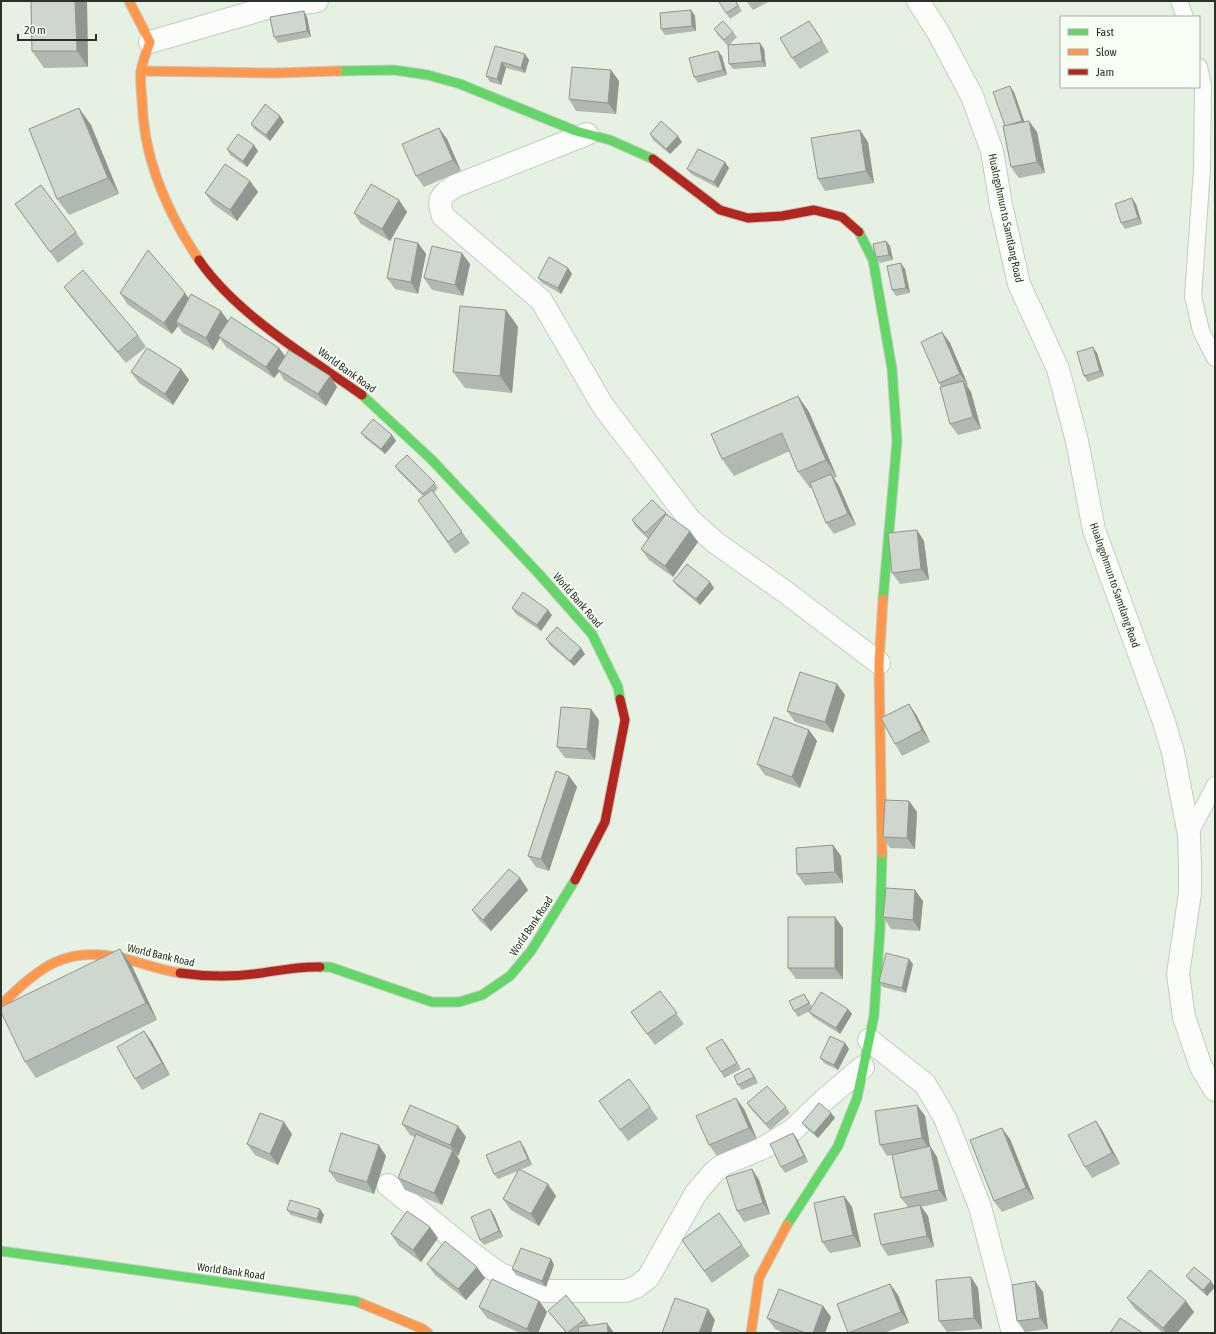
<svg xmlns="http://www.w3.org/2000/svg" width="1216" height="1334" viewBox="0 0 1216 1334" font-family="'Asap Condensed',sans-serif">
	<rect width="100%" height="100%" fill="#e6f0e3"/>
	<g fill="none" stroke-linecap="round" stroke-linejoin="round">
		<defs>
			<g id="lane">
				<path d="M1179 1 1185 17"/>
				<path d="M1199 67 1203 84 1202 169 1193 296 1201 331 1215 358"/>
				<path d="M1189 835 1215 785"/>
			</g>
			<g id="street">
				<path d="M918 1 938 32 972 96 992 151 1001 205 1019 284 1058 369 1077 441 1094 530 1163 719 1173 752 1189 835 1190 867V893L1178 974 1184 1017 1201 1067 1215 1090"/>
				<path d="M150 42 267 8 317 1"/>
				<path d="M587 134 455 186C440 196 437 199 443 216L541 300 603 406 690 520 716 543 784 591 879 663"/>
				<path d="M869 1040 925 1084 945 1118 980 1207 1013 1333"/>
				<path d="M388 1185 471 1253 500 1274 543 1291H625L636 1287 648 1278 696 1193 713 1173 724 1164 765 1147 793 1130 823 1101 863 1067"/>
			</g>
			<g id="fast">
				<path d="M338 71 394 70 428 75 460 84 576 131 610 140 653 159"/>
				<path d="M859 232 873 260 892 369 897 441 883 599"/>
				<path d="M362 395 432 460 539 574 592 634 618 687 620 699"/>
				<path d="M320 967H330L432 1002H459L482 995 510 976 531 951 575 880"/>
				<path d="M787 1225 838 1146 857 1098 874 1016 880 929 882 853"/>
				<path d="M1 1251 355 1301 363 1304"/>
			</g>
			<g id="slow">
				<path d="M129 1 150 42C147 51 142 62 141 71 140 80 141 90 142 99 143 158 166 211 199 260"/>
				<path d="M141 71 275 73 338 71"/>
				<path d="M882 853 879 663 883 599"/>
				<path d="M1 1005C40 967 65 945 123 958 142 963 160 970 180 973"/>
				<path d="M363 1304 423 1329 428 1333"/>
				<path d="M751 1333 759 1278 787 1225"/>
			</g>
			<g id="jam">
				<path d="M653 159 720 210 748 218 782 216 814 210 842 217 859 232"/>
				<path d="M199 260C236 314 308 357 362 395"/>
				<path d="M575 880 605 822 625 720 620 699"/>
				<path d="M180 973C207 977 235 977 262 973 282 970 300 966 320 967"/>
			</g>
		</defs>
		<use href="#lane" stroke="#c3ccc1" stroke-width="18"/>
		<use href="#street" stroke="#c3ccc1" stroke-width="24"/>
		<use href="#fast" stroke="#c3ccc1" stroke-width="11"/>
		<use href="#slow" stroke="#c3ccc1" stroke-width="11"/>
		<use href="#jam" stroke="#c3ccc1" stroke-width="11"/>
		<use href="#lane" stroke="#fbfdfb" stroke-width="16"/>
		<use href="#street" stroke="#fbfdfb" stroke-width="22"/>
		<use href="#fast" stroke="#63d668" stroke-width="9"/>
		<use href="#slow" stroke="#ff974d" stroke-width="9"/>
		<use href="#jam" stroke="#b3261e" stroke-width="9"/>
	</g>
	<g fill="#b0b9b1">
		<path d="M31 1H87L88 67 44 68 32 51Z"/>
		<path d="M736 1 742 11 730 19 726 13Z"/>
		<path d="M746 1H770L753 10Z"/>
		<path d="M691 10 695 16 696 31 665 35 661 29Z"/>
		<path d="M307 17 311 37 278 43 274 37Z"/>
		<path d="M809 21 829 52 800 69 792 58Z"/>
		<path d="M714 29 733 32 737 37 729 45 760 43 764 49 766 67 733 69 729 64 728 45V46L718 35Z"/>
		<path d="M495 46 529 60 525 73 506 68 501 85 490 82 486 76Z"/>
		<path d="M722 56 727 75 698 83 694 77Z"/>
		<path d="M611 70 619 81 616 114 576 111 569 99Z"/>
		<path d="M1014 92 1024 122 1037 132 1045 173 1019 178 1011 167Z"/>
		<path d="M280 116 284 122 270 141 254 129 251 124Z"/>
		<path d="M91 125 119 194 69 215 57 199Z"/>
		<path d="M650 134 682 142 670 154 653 140Z"/>
		<path d="M447 139 461 171 424 187 416 176Z"/>
		<path d="M868 142 874 183 825 191 818 179Z"/>
		<path d="M227 149 258 151 247 167 230 155Z"/>
		<path d="M729 168 718 188 691 174 687 169Z"/>
		<path d="M250 181 258 192 237 221 213 204 205 193Z"/>
		<path d="M399 200 407 212 390 241 361 224 354 213Z"/>
		<path d="M15 204 76 232 84 244 58 263Z"/>
		<path d="M1136 204 1142 224 1125 229 1121 223Z"/>
		<path d="M886 241 890 246 893 260 880 263 876 257Z"/>
		<path d="M418 243 426 254 418 294 395 289 387 278Z"/>
		<path d="M470 264 463 296 432 290 424 278Z"/>
		<path d="M568 268 572 274 561 294 542 283 538 278Z"/>
		<path d="M905 269 910 293 896 296 892 290Z"/>
		<path d="M64 287 138 335 146 347 126 363 72 298Z"/>
		<path d="M120 293 189 298 228 321 279 348 285 356 330 376 337 387 326 406 284 380 279 372 274 378 226 347 220 338 213 350 183 333 178 326 172 334 128 305Z"/>
		<path d="M506 310 518 327 512 393 465 388 453 372Z"/>
		<path d="M942 332 950 343 968 385H967L971 392 981 429 958 435 950 424 941 386 939 383Z"/>
		<path d="M1097 353 1104 376 1088 382 1084 376Z"/>
		<path d="M181 369 189 380 173 405 139 383 131 372Z"/>
		<path d="M798 396 809 412 837 477 834 478 839 486 856 525 834 534 826 523 812 488H810L798 472 790 451 734 476 722 459Z"/>
		<path d="M361 433 392 435 396 441 385 454 365 438Z"/>
		<path d="M395 466 435 483 438 488 434 493 470 543 455 554 418 500 423 496 399 472Z"/>
		<path d="M666 513 698 542 673 577 649 560 641 549 648 539 635 526 632 520Z"/>
		<path d="M917 530 924 541 929 580 900 584 892 573Z"/>
		<path d="M673 581 714 588 700 605 677 586Z"/>
		<path d="M512 608 552 615 541 631 516 614Z"/>
		<path d="M546 639 585 654 574 666 550 645Z"/>
		<path d="M837 684 845 695 833 733 795 722 787 711Z"/>
		<path d="M909 704 917 716 930 742 902 756 895 744Z"/>
		<path d="M599 720 595 760 565 758 557 747Z"/>
		<path d="M809 730 817 741 800 788 765 775 757 764Z"/>
		<path d="M569 776 577 787 549 871 536 867 528 856Z"/>
		<path d="M909 801 917 812 915 849 890 848 883 837Z"/>
		<path d="M833 845 841 856 843 883 805 885 797 874Z"/>
		<path d="M520 878 528 890 491 931 480 921 472 910Z"/>
		<path d="M923 901 920 931 891 929 883 917Z"/>
		<path d="M835 917 843 928V979H796L788 968Z"/>
		<path d="M120 949 132 966 157 1020 36 1078 25 1062Z"/>
		<path d="M913 964 906 993 883 987 879 982Z"/>
		<path d="M660 991 684 1024 655 1045 631 1012Z"/>
		<path d="M808 999 812 1007 848 1009 852 1014 840 1034 813 1017 809 1012 810 1011 798 1017 794 1011Z"/>
		<path d="M144 1031 152 1042 170 1075 142 1090 135 1079Z"/>
		<path d="M845 1043 849 1049 838 1070 824 1063 820 1058Z"/>
		<path d="M726 1044 741 1069 724 1078 721 1072Z"/>
		<path d="M753 1074 758 1083 742 1090 738 1085Z"/>
		<path d="M599 1101 650 1107 658 1119 628 1141Z"/>
		<path d="M747 1103 786 1107 790 1113 770 1130 751 1109Z"/>
		<path d="M917 1105 925 1116 930 1146 937 1157 947 1201 921 1207 928 1216 934 1247 888 1256 881 1245 908 1207 901 1198 892 1155 887 1156 880 1145Z"/>
		<path d="M744 1109 757 1139 717 1156 709 1145Z"/>
		<path d="M831 1113 835 1118 818 1138 806 1128 802 1123Z"/>
		<path d="M1096 1121 1103 1132 1120 1164 1092 1178 1085 1167Z"/>
		<path d="M402 1124 466 1137 458 1156H457L460 1161 442 1205 405 1190 398 1178 415 1137 410 1135Z"/>
		<path d="M793 1133 797 1139 808 1162 785 1173 781 1167Z"/>
		<path d="M292 1134 278 1165 255 1155 247 1144Z"/>
		<path d="M1010 1139 1034 1199 1002 1212 994 1201Z"/>
		<path d="M524 1147 532 1165 520 1170 556 1196 539 1226 511 1210 503 1199 518 1171 498 1179 494 1174Z"/>
		<path d="M386 1156 374 1194 337 1182 329 1171Z"/>
		<path d="M752 1169 759 1180 770 1214 744 1222 737 1211Z"/>
		<path d="M844 1196 852 1207 861 1247 830 1253 822 1242Z"/>
		<path d="M320 1209 324 1215 321 1224 291 1215 287 1210Z"/>
		<path d="M719 1213 750 1256 712 1283 682 1240Z"/>
		<path d="M494 1215 503 1237 484 1245 480 1240Z"/>
		<path d="M391 1234 438 1238 421 1262 399 1246Z"/>
		<path d="M551 1259 554 1265 546 1287 516 1275 512 1269Z"/>
		<path d="M427 1264 485 1278 466 1300 435 1275Z"/>
		<path d="M1186 1276 1215 1287 1207 1296 1190 1281Z"/>
		<path d="M971 1277 978 1288 982 1329 947 1332 939 1321Z"/>
		<path d="M1035 1281 1043 1292 1048 1329 1025 1332 1017 1321Z"/>
		<path d="M890 1284 898 1295 909 1323 884 1333H848L837 1304Z"/>
		<path d="M1127 1298 1194 1312 1177 1333H1163L1135 1309Z"/>
		<path d="M539 1301 547 1312 538 1333H520L487 1318 479 1307Z"/>
		<path d="M823 1306 831 1317 825 1333H784L775 1329 767 1318Z"/>
		<path d="M548 1311 585 1319 589 1324 578 1333H566Z"/>
	</g>
	<g fill="#909690">
		<path d="M75 1H87L88 67 77 51Z"/>
		<path d="M691 10 695 16 696 31 692 26Z"/>
		<path d="M304 11 307 17 311 37 307 31Z"/>
		<path d="M809 21 817 32 829 52 822 41Z"/>
		<path d="M760 43 764 49 766 67 762 61Z"/>
		<path d="M718 51 722 56 727 75 723 70Z"/>
		<path d="M525 54 529 60 525 73 521 68Z"/>
		<path d="M502 62 506 68 501 85 497 79Z"/>
		<path d="M611 70 619 81 616 114 608 103Z"/>
		<path d="M1010 86 1014 92 1026 126 1022 121Z"/>
		<path d="M79 108 91 125 119 194 108 178Z"/>
		<path d="M280 116 284 122 270 141 266 135Z"/>
		<path d="M1029 121 1037 132 1045 173 1037 162Z"/>
		<path d="M439 128 447 139 461 171 453 160Z"/>
		<path d="M860 130 868 142 874 183 866 171Z"/>
		<path d="M678 136 682 142 670 154 666 149Z"/>
		<path d="M254 145 258 151 247 167 243 161Z"/>
		<path d="M725 162 729 168 718 188 714 182Z"/>
		<path d="M250 181 258 192 237 221 230 210Z"/>
		<path d="M1132 198 1136 204 1142 224 1138 218Z"/>
		<path d="M399 200 407 212 390 241 382 229Z"/>
		<path d="M886 241 890 246 893 260 889 255Z"/>
		<path d="M418 243 426 254 418 294 411 282Z"/>
		<path d="M462 253 470 264 463 296 455 285Z"/>
		<path d="M901 263 905 269 910 293 906 288Z"/>
		<path d="M568 268 572 274 561 294 558 288Z"/>
		<path d="M185 293 193 304 176 322 178 326 172 334 164 323Z"/>
		<path d="M506 310 518 327 512 393 500 376Z"/>
		<path d="M221 311 229 322 218 336 220 338 213 350 206 338Z"/>
		<path d="M942 332 950 343 968 385 960 374Z"/>
		<path d="M1093 347 1097 353 1104 376 1100 371Z"/>
		<path d="M279 348 287 359 277 369 279 372 274 378 266 367Z"/>
		<path d="M181 369 189 380 173 405 165 394Z"/>
		<path d="M330 376 337 387 326 406 318 394Z"/>
		<path d="M963 381 971 392 981 429 973 417Z"/>
		<path d="M798 396 809 412 837 477 826 460Z"/>
		<path d="M392 435 396 441 385 454 381 449Z"/>
		<path d="M831 474 839 486 856 525 848 514Z"/>
		<path d="M917 530 924 541 929 580 921 569Z"/>
		<path d="M690 531 698 542 673 577 665 566Z"/>
		<path d="M710 582 714 588 700 605 696 599Z"/>
		<path d="M548 610 552 615 541 631 537 625Z"/>
		<path d="M581 648 585 654 574 666 570 661Z"/>
		<path d="M837 684 845 695 833 733 825 722Z"/>
		<path d="M909 704 917 716 930 742 922 730Z"/>
		<path d="M591 709 599 720 595 760 587 749Z"/>
		<path d="M809 730 817 741 800 788 792 777Z"/>
		<path d="M569 776 577 787 549 871 541 859Z"/>
		<path d="M909 801 917 812 915 849 907 838Z"/>
		<path d="M833 845 841 856 843 883 835 872Z"/>
		<path d="M520 878 528 890 491 931 483 920Z"/>
		<path d="M915 890 923 901 920 931 913 920Z"/>
		<path d="M835 917 843 928V979L835 968Z"/>
		<path d="M120 949 132 966 157 1020 146 1003Z"/>
		<path d="M909 959 913 964 906 993 902 988Z"/>
		<path d="M848 1009 852 1014 840 1034 836 1028Z"/>
		<path d="M144 1031 152 1042 170 1075 162 1063Z"/>
		<path d="M722 1039 726 1044 741 1069 737 1063Z"/>
		<path d="M845 1043 849 1049 838 1070 834 1065Z"/>
		<path d="M749 1068 753 1074 758 1083 754 1077Z"/>
		<path d="M736 1098 744 1109 757 1139 749 1128Z"/>
		<path d="M917 1105 925 1116 930 1146 937 1157 947 1201 939 1190 930 1150 922 1138Z"/>
		<path d="M831 1113 835 1118 818 1138 814 1133Z"/>
		<path d="M1096 1121 1103 1132 1120 1164 1112 1153Z"/>
		<path d="M284 1122 292 1134 278 1165 270 1154Z"/>
		<path d="M458 1126 466 1137 458 1156 450 1145Z"/>
		<path d="M1002 1128 1010 1139 1034 1199 1026 1188Z"/>
		<path d="M793 1133 797 1139 808 1162 804 1156Z"/>
		<path d="M520 1141 524 1147 532 1165 528 1159Z"/>
		<path d="M379 1145 386 1156 374 1194 367 1182Z"/>
		<path d="M453 1150 460 1161 442 1205 434 1193Z"/>
		<path d="M752 1169 759 1180 770 1214 763 1203Z"/>
		<path d="M548 1184 556 1196 539 1226 531 1214Z"/>
		<path d="M844 1196 852 1207 861 1247 853 1235Z"/>
		<path d="M920 1205 928 1216 934 1247 927 1236Z"/>
		<path d="M320 1209 324 1215 321 1224 317 1219Z"/>
		<path d="M490 1209 494 1215 503 1237 499 1231Z"/>
		<path d="M430 1227 438 1238 421 1262 413 1250Z"/>
		<path d="M551 1259 554 1265 546 1287 542 1281Z"/>
		<path d="M477 1267 485 1278 466 1300 458 1289Z"/>
		<path d="M971 1277 978 1288 982 1329 974 1318Z"/>
		<path d="M1035 1281 1043 1292 1048 1329 1040 1318Z"/>
		<path d="M1211 1281 1215 1287 1207 1296 1203 1290Z"/>
		<path d="M890 1284 898 1295 909 1323 901 1312Z"/>
		<path d="M539 1301 547 1312 538 1333H530L527 1329Z"/>
		<path d="M1186 1301 1194 1312 1177 1333H1166L1163 1328Z"/>
		<path d="M823 1306 831 1317 825 1333H813Z"/>
		<path d="M708 1309 715 1320 711 1333H699Z"/>
		<path d="M607 1323 614 1333H608Z"/>
	</g>
	<g fill="#cdd7ce" stroke="#909690">
		<path d="M31 1H75L77 51H32Z"/>
		<path d="M720 1H736L738 6 726 13 719 2Z"/>
		<path d="M691 10 692 26 661 29 660 13Z"/>
		<path d="M304 11 307 31 274 37 270 17Z"/>
		<path d="M723 21 733 32 724 40 714 29Z"/>
		<path d="M809 21 822 41 792 58 780 38Z"/>
		<path d="M760 43 762 61 729 64 728 45Z"/>
		<path d="M495 46 525 54 521 68 502 62 497 79 486 76Z"/>
		<path d="M718 51 723 70 694 77 689 58Z"/>
		<path d="M572 67 611 70 608 103 569 99Z"/>
		<path d="M1010 86 1022 121 1012 124 1005 126 993 92Z"/>
		<path d="M265 104 280 116 266 135 251 124Z"/>
		<path d="M79 108 108 178 57 199 29 129Z"/>
		<path d="M661 121 678 136 666 149 650 134Z"/>
		<path d="M1029 121 1037 162 1011 167 1003 126Z"/>
		<path d="M439 128 453 160 416 176 402 144Z"/>
		<path d="M860 130 866 171 818 179 811 138Z"/>
		<path d="M238 134 254 145 243 161 227 149Z"/>
		<path d="M698 149 725 162 714 182 687 169Z"/>
		<path d="M225 164 250 181 230 210 205 193Z"/>
		<path d="M371 184 399 200 382 229 354 213Z"/>
		<path d="M41 185 76 232 50 252 15 204Z"/>
		<path d="M1132 198 1138 218 1121 223 1115 204Z"/>
		<path d="M395 238 418 243 411 282 387 278Z"/>
		<path d="M886 241 889 255 876 257 873 244Z"/>
		<path d="M432 246 462 253 455 285 424 278Z"/>
		<path d="M148 250 185 293 164 323 120 293Z"/>
		<path d="M549 257 568 268 558 288 538 278Z"/>
		<path d="M901 263 906 288 892 290 887 266Z"/>
		<path d="M83 270 138 335 118 352 64 287Z"/>
		<path d="M191 294 221 311 206 338 176 322Z"/>
		<path d="M460 306 506 310 500 376 453 372Z"/>
		<path d="M231 317 279 348 266 367 218 336Z"/>
		<path d="M942 332 960 374 939 383 921 342Z"/>
		<path d="M1093 347 1100 371 1084 376 1077 352Z"/>
		<path d="M147 348 181 369 165 394 131 372Z"/>
		<path d="M289 350 330 376 318 394 277 369Z"/>
		<path d="M963 381 973 417 950 424 940 387Z"/>
		<path d="M798 396 826 460 798 472 782 433 722 459 711 434Z"/>
		<path d="M373 419 392 435 381 449 361 433Z"/>
		<path d="M407 455 435 483 423 494 395 466Z"/>
		<path d="M831 474 848 514 826 523 810 483Z"/>
		<path d="M432 490 462 532 448 542 418 500Z"/>
		<path d="M652 500 666 513 645 533 632 520Z"/>
		<path d="M666 514 690 531 665 566 641 549Z"/>
		<path d="M917 530 921 569 892 573 888 533Z"/>
		<path d="M687 564 710 582 696 599 673 581Z"/>
		<path d="M523 592 548 610 537 625 512 608Z"/>
		<path d="M557 627 581 648 570 661 546 639Z"/>
		<path d="M800 672 837 684 825 722 787 711Z"/>
		<path d="M909 704 922 730 895 744 881 718Z"/>
		<path d="M561 707 591 709 587 749 557 747Z"/>
		<path d="M774 717 809 730 792 777 757 764Z"/>
		<path d="M556 771 569 776 541 859 528 856Z"/>
		<path d="M885 800 909 801 907 838 883 837Z"/>
		<path d="M833 845 835 872 797 874 796 848Z"/>
		<path d="M509 869 520 878 483 920 472 910Z"/>
		<path d="M886 888 915 890 913 920 883 917Z"/>
		<rect x="788" y="917" width="47" height="51"/>
		<path d="M120 949 146 1003 25 1062 1 1012V1007Z"/>
		<path d="M886 953 909 959 902 988 879 982Z"/>
		<path d="M660 991 677 1013 647 1034 631 1012Z"/>
		<path d="M821 992 848 1009 836 1028 809 1012Z"/>
		<path d="M804 994 809 1003 794 1011 789 1001Z"/>
		<path d="M144 1031 162 1063 135 1079 117 1047Z"/>
		<path d="M830 1036 845 1043 834 1065 820 1058Z"/>
		<path d="M722 1039 737 1063 721 1072 706 1048Z"/>
		<path d="M749 1068 754 1077 738 1085 734 1076Z"/>
		<path d="M629 1079 650 1107 620 1130 599 1101Z"/>
		<path d="M767 1086 786 1107 766 1124 747 1103Z"/>
		<path d="M736 1098 749 1128 709 1145 696 1116Z"/>
		<path d="M819 1103 831 1113 814 1133 802 1123Z"/>
		<path d="M410 1105 458 1126 450 1145 402 1124Z"/>
		<path d="M917 1105 922 1138 880 1145 875 1111Z"/>
		<path d="M260 1113 284 1122 270 1154 247 1144Z"/>
		<path d="M1096 1121 1112 1153 1085 1167 1068 1135Z"/>
		<path d="M1002 1128 1026 1188 994 1201 970 1140Z"/>
		<path d="M341 1133 379 1145 367 1182 329 1171Z"/>
		<path d="M793 1133 804 1156 781 1167 770 1144Z"/>
		<path d="M416 1134 453 1150 434 1193 398 1178Z"/>
		<path d="M520 1141 528 1159 494 1174 486 1155Z"/>
		<path d="M930 1146 939 1190 901 1198 892 1155Z"/>
		<path d="M519 1169 548 1184 531 1214 503 1199Z"/>
		<path d="M752 1169 763 1203 737 1211 726 1177Z"/>
		<path d="M844 1196 853 1235 822 1242 814 1203Z"/>
		<path d="M290 1200 320 1209 317 1219 287 1210Z"/>
		<path d="M920 1205 927 1236 881 1245 874 1214Z"/>
		<path d="M490 1209 499 1231 480 1240 471 1217Z"/>
		<path d="M407 1211 430 1227 413 1250 391 1234Z"/>
		<path d="M719 1213 742 1245 704 1271 682 1240Z"/>
		<path d="M445 1241 477 1267 458 1289 427 1264Z"/>
		<path d="M521 1248 551 1259 542 1281 512 1269Z"/>
		<path d="M1194 1267 1211 1281 1203 1290 1186 1276Z"/>
		<path d="M1150 1270 1186 1301 1163 1328 1127 1298Z"/>
		<path d="M971 1277 974 1318 939 1321 936 1280Z"/>
		<path d="M492 1279 539 1301 527 1329 479 1307Z"/>
		<path d="M1035 1281 1040 1318 1017 1321 1012 1285Z"/>
		<path d="M890 1284 901 1312 848 1333 837 1304Z"/>
		<path d="M779 1289 823 1306 813 1333H806L767 1318Z"/>
		<path d="M566 1295 585 1319 567 1333 548 1311Z"/>
		<path d="M675 1298 708 1309 699 1333H662Z"/>
		<path d="M1120 1318 1143 1333H1110Z"/>
		<path d="M607 1323 608 1333H579L578 1327Z"/>
	</g>
	<g text-anchor="middle" dominant-baseline="central" stroke-width="4" stroke-linejoin="round" paint-order="stroke">
		<g font-size="11" fill="#2b3229" stroke="#f7fff5">
			<text transform="translate(1006 218) rotate(78)">Hualngohmun to Samtlang Road</text>
			<text transform="translate(347 370) rotate(36)">World Bank Road</text>
			<text transform="translate(1115 585) rotate(71)">Hualngohmun to Samtlang Road</text>
			<text transform="translate(578 600) rotate(49)">World Bank Road</text>
			<text transform="translate(531 926) rotate(-56)">World Bank Road</text>
			<text transform="translate(161 955) rotate(13)">World Bank Road</text>
			<text transform="translate(231 1271) rotate(8)">World Bank Road</text>
		</g>
	</g>
	<rect width="1216" height="1334" fill="none" stroke="#2b3229" stroke-width="4"/>
	<rect x="1060" y="16" width="140" height="72" fill="#f7fff5" stroke="#a5ada3"/>
	<rect x="1068" y="29" width="20" height="6" fill="#63d668" stroke="#a5ada3"/>
	<text x="1096" y="36" font-size="12" fill="#2b3229">Fast</text>
	<rect x="1068" y="49" width="20" height="6" fill="#ff974d" stroke="#a5ada3"/>
	<text x="1096" y="56" font-size="12" fill="#2b3229">Slow</text>
	<rect x="1068" y="69" width="20" height="6" fill="#b3261e" stroke="#a5ada3"/>
	<text x="1096" y="76" font-size="12" fill="#2b3229">Jam</text>
	<path d="M18 34v6h78v-6" fill="none" stroke="#2b3229" stroke-width="2"/>
	<text x="24" y="34" font-size="12" fill="#2b3229" stroke="#f7fff5" stroke-width="3" paint-order="stroke">20 m</text>
</svg>
